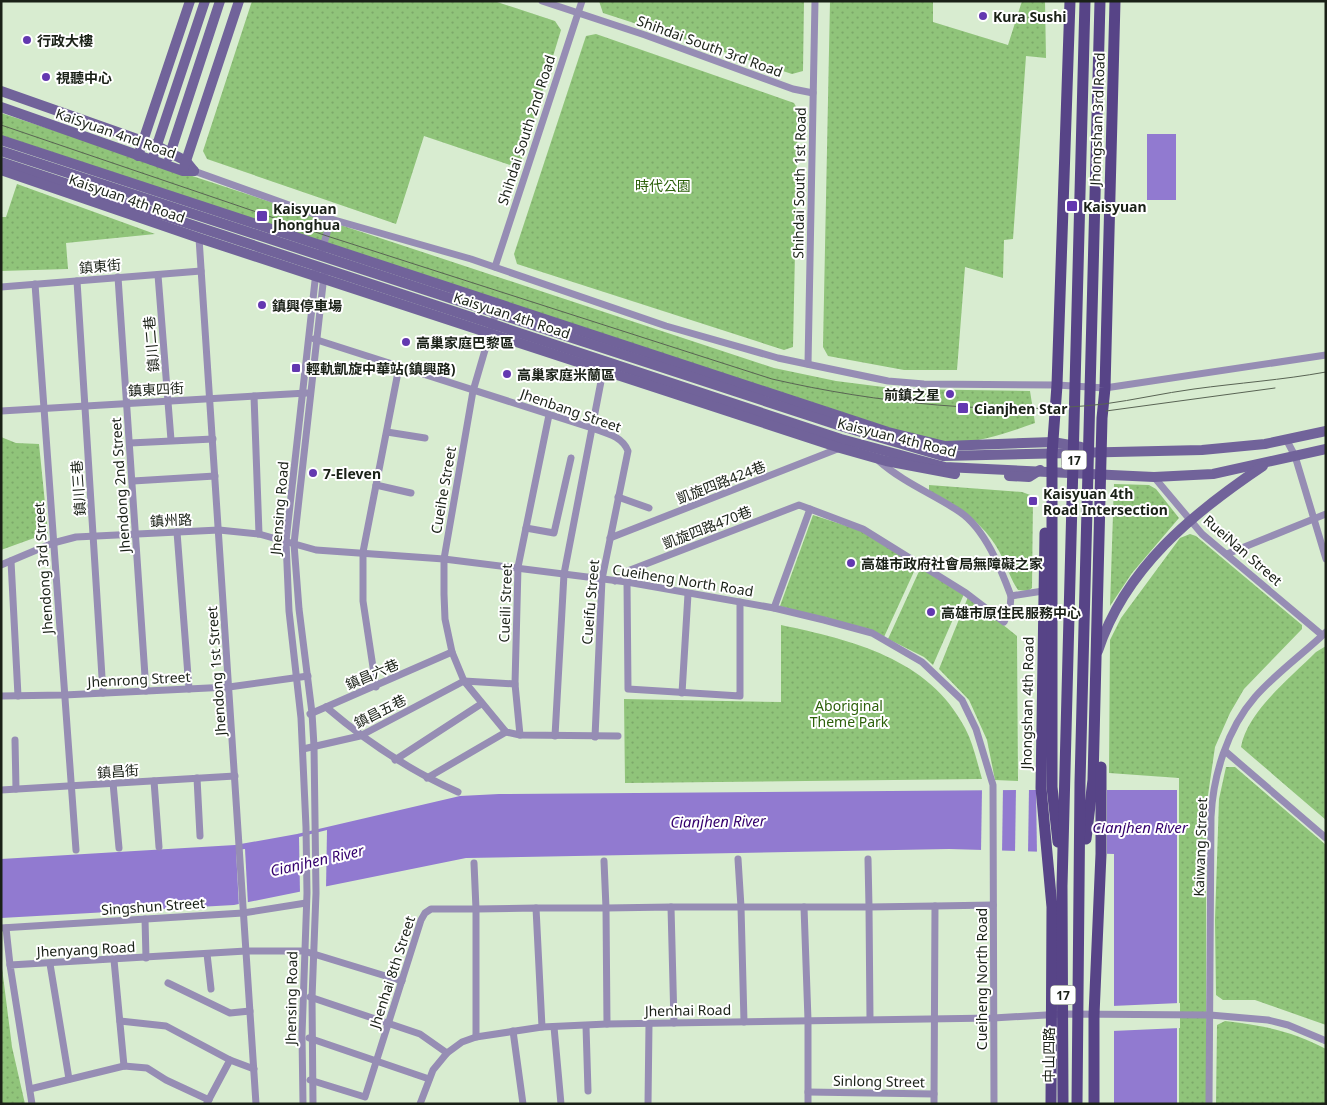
<svg xmlns="http://www.w3.org/2000/svg" width="1327" height="1105" viewBox="0 0 1327 1105" font-family="'Noto Sans','Noto Sans TC',sans-serif">
	<defs>
		<pattern id="grass-dots" width="8" height="8" patternUnits="userSpaceOnUse" patternTransform="scale(1.25)"><rect width="8" height="8" fill="#90c47a"/><path d="M2 2h.1M6 6h.1" fill="none" stroke="#7ca869" stroke-width="1.8" stroke-linecap="round"/></pattern>
	</defs>
	<rect width="100%" height="100%" fill="#d8ecd0"/>
	<g fill="url(#grass-dots)">
		<path d="M252 1H494L555 21 561 30 519 168 424 136 396 224 207 159 203 151Z"/>
		<path d="M599 1H804L803 71 792 74 603 13Z"/>
		<path d="M830 1H933V22L1008 45 1022 1H1045L1046 58 1026 56 1013 239 1004 240 1003 278 965 267 957 370H904L828 356 823 347Z"/>
		<path d="M596 34 794 103 798 110 793 347 784 350 517 264 514 254 586 36Z"/>
		<path d="M1 113 774 368 836 381 899 389 1030 391 1035 423C1007 433 977 444 947 442 928 441 908 433 889 429L1 138Z"/>
		<path d="M17 184 155 234 66 243 68 269 1 271V217H6Z"/>
		<path d="M1 437 16 443 39 444 48 533 1 550Z"/>
		<path d="M1114 484 1149 485 1156 489 1179 518 1132 573 1110 606Z"/>
		<path d="M929 485 1022 492 1033 496 1032 588 1028 591 1018 590C1010 578 1006 564 999 551 983 522 957 506 929 491Z"/>
		<path d="M813 515 862 531 917 565 884 637 780 606Z"/>
		<path d="M1190 534 1196 536 1302 625V629L1244 689 1230 713 1215 747 1206 809V1104H1179V778L1109 773 1110 640 1121 618 1180 538Z"/>
		<path d="M921 567 964 594 933 665 924 657 888 639Z"/>
		<path d="M968 597 1017 636 1018 781 995 780 987 740 969 700 939 669Z"/>
		<path d="M781 625C851 640 929 658 965 728 973 743 977 762 982 779L625 783 624 699 781 702Z"/>
		<path d="M1326 646V820L1241 747C1247 712 1291 677 1316 652Z"/>
		<path d="M1226 767H1235L1326 845V1025L1255 1000H1223L1216 995 1215 920 1219 799Z"/>
		<path d="M1 960 12 1047 25 1104H1Z"/>
		<path d="M1225 1021C1261 1025 1293 1031 1326 1049V1104H1216L1217 1025Z"/>
	</g>
	<g fill="#917ad0">
		<rect x="1147" y="134" width="29" height="66"/>
		<path d="M1018 790H1177V1104H1114V854L949 849 466 858 234 905 1 918V859L235 845 297 834 460 796 499 794Z"/>
	</g>
	<g fill="#d8ecd0">
		<path d="M1003 787 1002 854 981 853 982 788Z"/>
		<path d="M1016 787H1029L1028 854H1015Z"/>
		<path d="M1036 787H1107V856L1037 855Z"/>
		<path d="M327 830 326 889 300 894 299 837Z"/>
		<path d="M245 849 248 905 239 907 236 850Z"/>
		<path d="M1180 1003V1028L1112 1031V1006Z"/>
	</g>
	<g fill="none" stroke-linecap="round" stroke-linejoin="round">
		<g stroke="#968db4" stroke-width="7">
			<path d="M542 1 645 35 793 89 813 93"/>
			<path d="M194 171 317 215 471 259 666 326 778 358 888 381 924 384 1057 385 1105 388 1326 355"/>
			<path d="M199 238 256 1104"/>
			<path d="M322 250 331 219"/>
			<path d="M495 267 582 1"/>
			<path d="M158 275 171 440"/>
			<path d="M118 277 146 691"/>
			<path d="M77 281 103 693"/>
			<path d="M35 284 76 850"/>
			<path d="M1 287 201 271"/>
			<path d="M497 309 473 391 444 559V594L445 619 452 652 464 681 506 732 520 735 618 736"/>
			<path d="M314 339 592 428C606 433 622 436 628 451L602 579 595 737"/>
			<path d="M808 364 815 1"/>
			<path d="M254 396 259 534"/>
			<path d="M1 411 307 393"/>
			<path d="M387 432 425 438"/>
			<path d="M1286 439 1295 456 1326 559"/>
			<path d="M130 443 213 439"/>
			<path d="M879 461C904 483 933 494 960 512 985 529 1001 569 1011 596"/>
			<path d="M1154 477 1202 534 1322 635"/>
			<path d="M133 481 215 476"/>
			<path d="M376 485 411 493"/>
			<path d="M618 497 649 508"/>
			<path d="M526 528 554 533 571 458"/>
			<path d="M177 532 189 689"/>
			<path d="M610 538 840 448"/>
			<path d="M1227 554 1326 514"/>
			<path d="M11 561 18 696"/>
			<path d="M1 565 53 543 76 537 219 530 259 534 316 550 444 559 627 582 774 608 824 620 872 633 922 662 962 700 976 729 993 785 994 1104"/>
			<path d="M615 581 625 572 799 505 810 509"/>
			<path d="M627 582 628 689 740 696V602"/>
			<path d="M774 608 810 509 863 529 966 593 1004 622 1010 608 1011 596 1043 591"/>
			<path d="M464 681 515 684"/>
			<path d="M376 687 363 601V552L399 367"/>
			<path d="M682 693 688 594"/>
			<path d="M1 696 64 695 229 687 308 676"/>
			<path d="M326 707C367 742 408 770 458 792"/>
			<path d="M310 714 452 652"/>
			<path d="M520 735 515 684 518 567 549 415"/>
			<path d="M555 736 564 574 603 371"/>
			<path d="M15 740 16 789"/>
			<path d="M303 749 360 736 464 681"/>
			<path d="M1225 751 1326 838"/>
			<path d="M395 760 481 704"/>
			<path d="M197 778 200 836"/>
			<path d="M427 778 506 732"/>
			<path d="M154 781 159 847"/>
			<path d="M113 783 119 848"/>
			<path d="M1 790 235 776"/>
			<path d="M738 859 741 907H804L808 1020V1104"/>
			<path d="M868 859 869 907 935 906 934 1104"/>
			<path d="M604 861 606 908 671 907 674 1023"/>
			<path d="M474 863 476 909 536 908 542 1027"/>
			<path d="M935 906 993 905"/>
			<path d="M671 907H741L744 1022"/>
			<path d="M804 907H869L870 1019"/>
			<path d="M536 908H606L607 1024"/>
			<path d="M145 919 146 958"/>
			<path d="M1 928 243 913 306 903"/>
			<path d="M6 928 10 965"/>
			<path d="M207 954 211 989"/>
			<path d="M114 960 124 1066"/>
			<path d="M50 964 69 1079"/>
			<path d="M168 983 230 1013 250 1011"/>
			<path d="M310 997 420 1034 447 1053"/>
			<path d="M120 1021 166 1026 230 1060 254 1069"/>
			<path d="M586 1026 588 1091"/>
			<path d="M554 1027 561 1104"/>
			<path d="M513 1031 523 1104"/>
			<path d="M309 1038 429 1079"/>
			<path d="M310 1080 365 1097 421 920 425 913 431 909H476V1037"/>
			<path d="M30 1089 124 1066 147 1068 166 1080 209 1100"/>
			<path d="M808 1092 934 1094"/>
			<path d="M207 1103 230 1060"/>
			<path d="M32 1104 10 965 246 951H304L402 981"/>
			<path d="M303 1104 302 1035 307 893 306 827 301 718 289 611 286 541 316 272"/>
			<path d="M313 1104 312 998 316 893 314 746 312 713 299 609 294 544 324 275"/>
			<path d="M420 1104 433 1070 447 1053 462 1042 476 1037 542 1027 607 1024 993 1018 1063 1014 1210 1015 1268 1020 1288 1025 1326 1041"/>
			<path d="M648 1104 649 1024"/>
			<path d="M1209 1104 1211 817C1213 776 1227 729 1255 697 1276 673 1303 654 1326 632"/>
		</g>
		<g stroke="#71639a" stroke-width="10">
			<path d="M1 91 157 146 186 161 194 171"/>
			<path d="M1 107 183 171H194"/>
			<path d="M1 140 888 432 945 446 1053 442 1081 447"/>
			<path d="M1 151 844 427 943 456 1202 450 1265 444 1326 431"/>
			<path d="M138 156 190 1"/>
			<path d="M169 157 220 1"/>
			<path d="M152 160 205 1"/>
			<path d="M1 162 841 439 945 467 1154 477 1213 474 1326 449"/>
			<path d="M184 167 239 1"/>
			<path d="M1 170 199 238 840 448 886 461 955 474"/>
			<path d="M1009 476 1029 477 1040 470"/>
			<path d="M1098 651C1125 568 1193 513 1263 466"/>
		</g>
		<g stroke="#574487" stroke-width="11">
			<path d="M1045 533 1041 788 1052 907 1051 1104"/>
			<path d="M1086 839 1093 780 1102 418 1105 388 1115 1"/>
			<path d="M1058 842 1052 787V454L1057 385 1070 1"/>
			<path d="M1063 1104 1062 886 1085 1"/>
			<path d="M1077 1104 1080 783 1100 1"/>
			<path d="M1094 1104V1015L1101 854V767"/>
		</g>
		<g stroke="#596454" stroke-width="1">
			<path d="M1 125 327 236 772 379C876 403 998 416 1104 404 1134 400 1164 393 1194 389 1238 383 1282 380 1326 372"/>
			<path d="M1106 411 1275 388"/>
		</g>
	</g>
	<g fill="#6338b0" stroke="#fff" stroke-width="2">
		<circle cx="983" cy="16" r="5"/>
		<circle cx="27" cy="40" r="5"/>
		<circle cx="46" cy="77" r="5"/>
		<rect x="1066" y="200" width="12" height="12" rx="2.5"/>
		<rect x="256" y="210" width="12" height="12" rx="2.5"/>
		<circle cx="262" cy="305" r="5"/>
		<circle cx="406" cy="342" r="5"/>
		<rect x="291" y="363" width="10" height="10" rx="2.5"/>
		<circle cx="507" cy="374" r="5"/>
		<circle cx="950" cy="394" r="5"/>
		<rect x="957" y="402" width="12" height="12" rx="2.5"/>
		<circle cx="313" cy="473" r="5"/>
		<rect x="1028" y="496" width="10" height="10" rx="2.5"/>
		<circle cx="851" cy="563" r="5"/>
		<circle cx="931" cy="612" r="5"/>
	</g>
	<g text-anchor="middle" dominant-baseline="central" stroke-width="4" stroke-linejoin="round" paint-order="stroke">
		<g fill="#fff" stroke="#5f645d" stroke-width="1">
			<rect x="1061.5" y="450.5" width="25" height="19" rx="4"/>
			<rect x="1050.5" y="985.5" width="25" height="19" rx="4"/>
		</g>
		<g font-size="12" font-weight="bold" fill="#1a2117">
			<text x="1074" y="460">17</text>
			<text x="1063" y="995">17</text>
		</g>
		<g font-size="14" font-weight="bold" fill="#1a2117" stroke="#fff" text-anchor="start">
			<text x="993" y="16">Kura Sushi</text>
			<text x="37" y="40">行政大樓</text>
			<text x="56" y="77">視聽中心</text>
			<text x="1083" y="206">Kaisyuan</text>
			<text x="273" y="208">Kaisyuan<tspan x="273" dy="16">Jhonghua</tspan></text>
			<text x="272" y="305">鎮興停車場</text>
			<text x="416" y="342">高巢家庭巴黎區</text>
			<text x="306" y="368">輕軌凱旋中華站(鎮興路)</text>
			<text x="517" y="374">高巢家庭米蘭區</text>
			<text x="940" y="394" text-anchor="end">前鎮之星</text>
			<text x="974" y="408">Cianjhen Star</text>
			<text x="323" y="473">7-Eleven</text>
			<text x="1043" y="493">Kaisyuan 4th<tspan x="1043" dy="16">Road Intersection</tspan></text>
			<text x="861" y="563">高雄市政府社會局無障礙之家</text>
			<text x="941" y="612">高雄市原住民服務中心</text>
		</g>
		<g font-size="14" fill="#1a2117" stroke="#fff">
			<text transform="translate(710 46) rotate(20)">Shihdai South 3rd Road</text>
			<text transform="translate(1097 119) rotate(-88)">Jhongshan 3rd Road</text>
			<text transform="translate(526 130) rotate(-72)">Shihdai South 2nd Road</text>
			<text transform="translate(116 133) rotate(19)">KaiSyuan 4nd Road</text>
			<text transform="translate(799 183) rotate(-89)">Shihdai South 1st Road</text>
			<text transform="translate(127 198) rotate(19)">Kaisyuan 4th Road</text>
			<text transform="translate(100 266) rotate(-5)">鎮東街</text>
			<text transform="translate(512 315) rotate(18)">Kaisyuan 4th Road</text>
			<text transform="translate(151 344) rotate(-95)">鎮川二巷</text>
			<text transform="translate(156 389) rotate(-3)">鎮東四街</text>
			<text transform="translate(571 410) rotate(19)">Jhenbang Street</text>
			<text transform="translate(897 437) rotate(14)">Kaisyuan 4th Road</text>
			<text transform="translate(721 482) rotate(-21)">凱旋四路424巷</text>
			<text transform="translate(120 485) rotate(-94)">Jhendong 2nd Street</text>
			<text transform="translate(78 488) rotate(-94)">鎮川三巷</text>
			<text transform="translate(443 490) rotate(-80)">Cueihe Street</text>
			<text transform="translate(279 508) rotate(-85)">Jhensing Road</text>
			<text transform="translate(171 520) rotate(-3)">鎮州路</text>
			<text transform="translate(707 527) rotate(-21)">凱旋四路470巷</text>
			<text transform="translate(1243 550) rotate(41)">RueiNan Street</text>
			<text transform="translate(43 568) rotate(-94)">Jhendong 3rd Street</text>
			<text transform="translate(683 580) rotate(9)">Cueiheng North Road</text>
			<text transform="translate(590 602) rotate(-85)">Cueifu Street</text>
			<text transform="translate(505 603) rotate(-88)">Cueili Street</text>
			<text transform="translate(216 671) rotate(-94)">Jhendong 1st Street</text>
			<text transform="translate(372 674) rotate(-23)">鎮昌六巷</text>
			<text transform="translate(139 679) rotate(-3)">Jhenrong Street</text>
			<text transform="translate(1027 703) rotate(-89)">Jhongshan 4th Road</text>
			<text transform="translate(380 711) rotate(-27)">鎮昌五巷</text>
			<text transform="translate(118 771) rotate(-4)">鎮昌街</text>
			<text transform="translate(1200 847) rotate(-88)">Kaiwang Street</text>
			<text transform="translate(153 906) rotate(-4)">Singshun Street</text>
			<text transform="translate(86 949) rotate(-3)">Jhenyang Road</text>
			<text transform="translate(392 972) rotate(-72)">Jhenhai 8th Street</text>
			<text transform="translate(981 979) rotate(-90)">Cueiheng North Road</text>
			<text transform="translate(291 998) rotate(-89)">Jhensing Road</text>
			<text transform="translate(688 1010) rotate(-1)">Jhenhai Road</text>
			<text transform="translate(1048 1055) rotate(-90)">中山四路</text>
			<text transform="translate(879 1081) rotate(1)">Sinlong Street</text>
		</g>
		<g font-size="14" fill="#2d610b" stroke="#fff">
			<text x="663" y="185">時代公園</text>
			<text x="849" y="705">Aboriginal<tspan x="849" dy="16">Theme Park</tspan></text>
		</g>
		<g font-size="15" font-style="italic" fill="#34006d" stroke="#fff">
			<text transform="translate(718 821) rotate(-1)">Cianjhen River</text>
			<text x="1140" y="827">Cianjhen River</text>
			<text transform="translate(317 860) rotate(-13)">Cianjhen River</text>
		</g>
	</g>
	<rect width="1327" height="1105" fill="none" stroke="#1a2117" stroke-width="5"/>
</svg>
